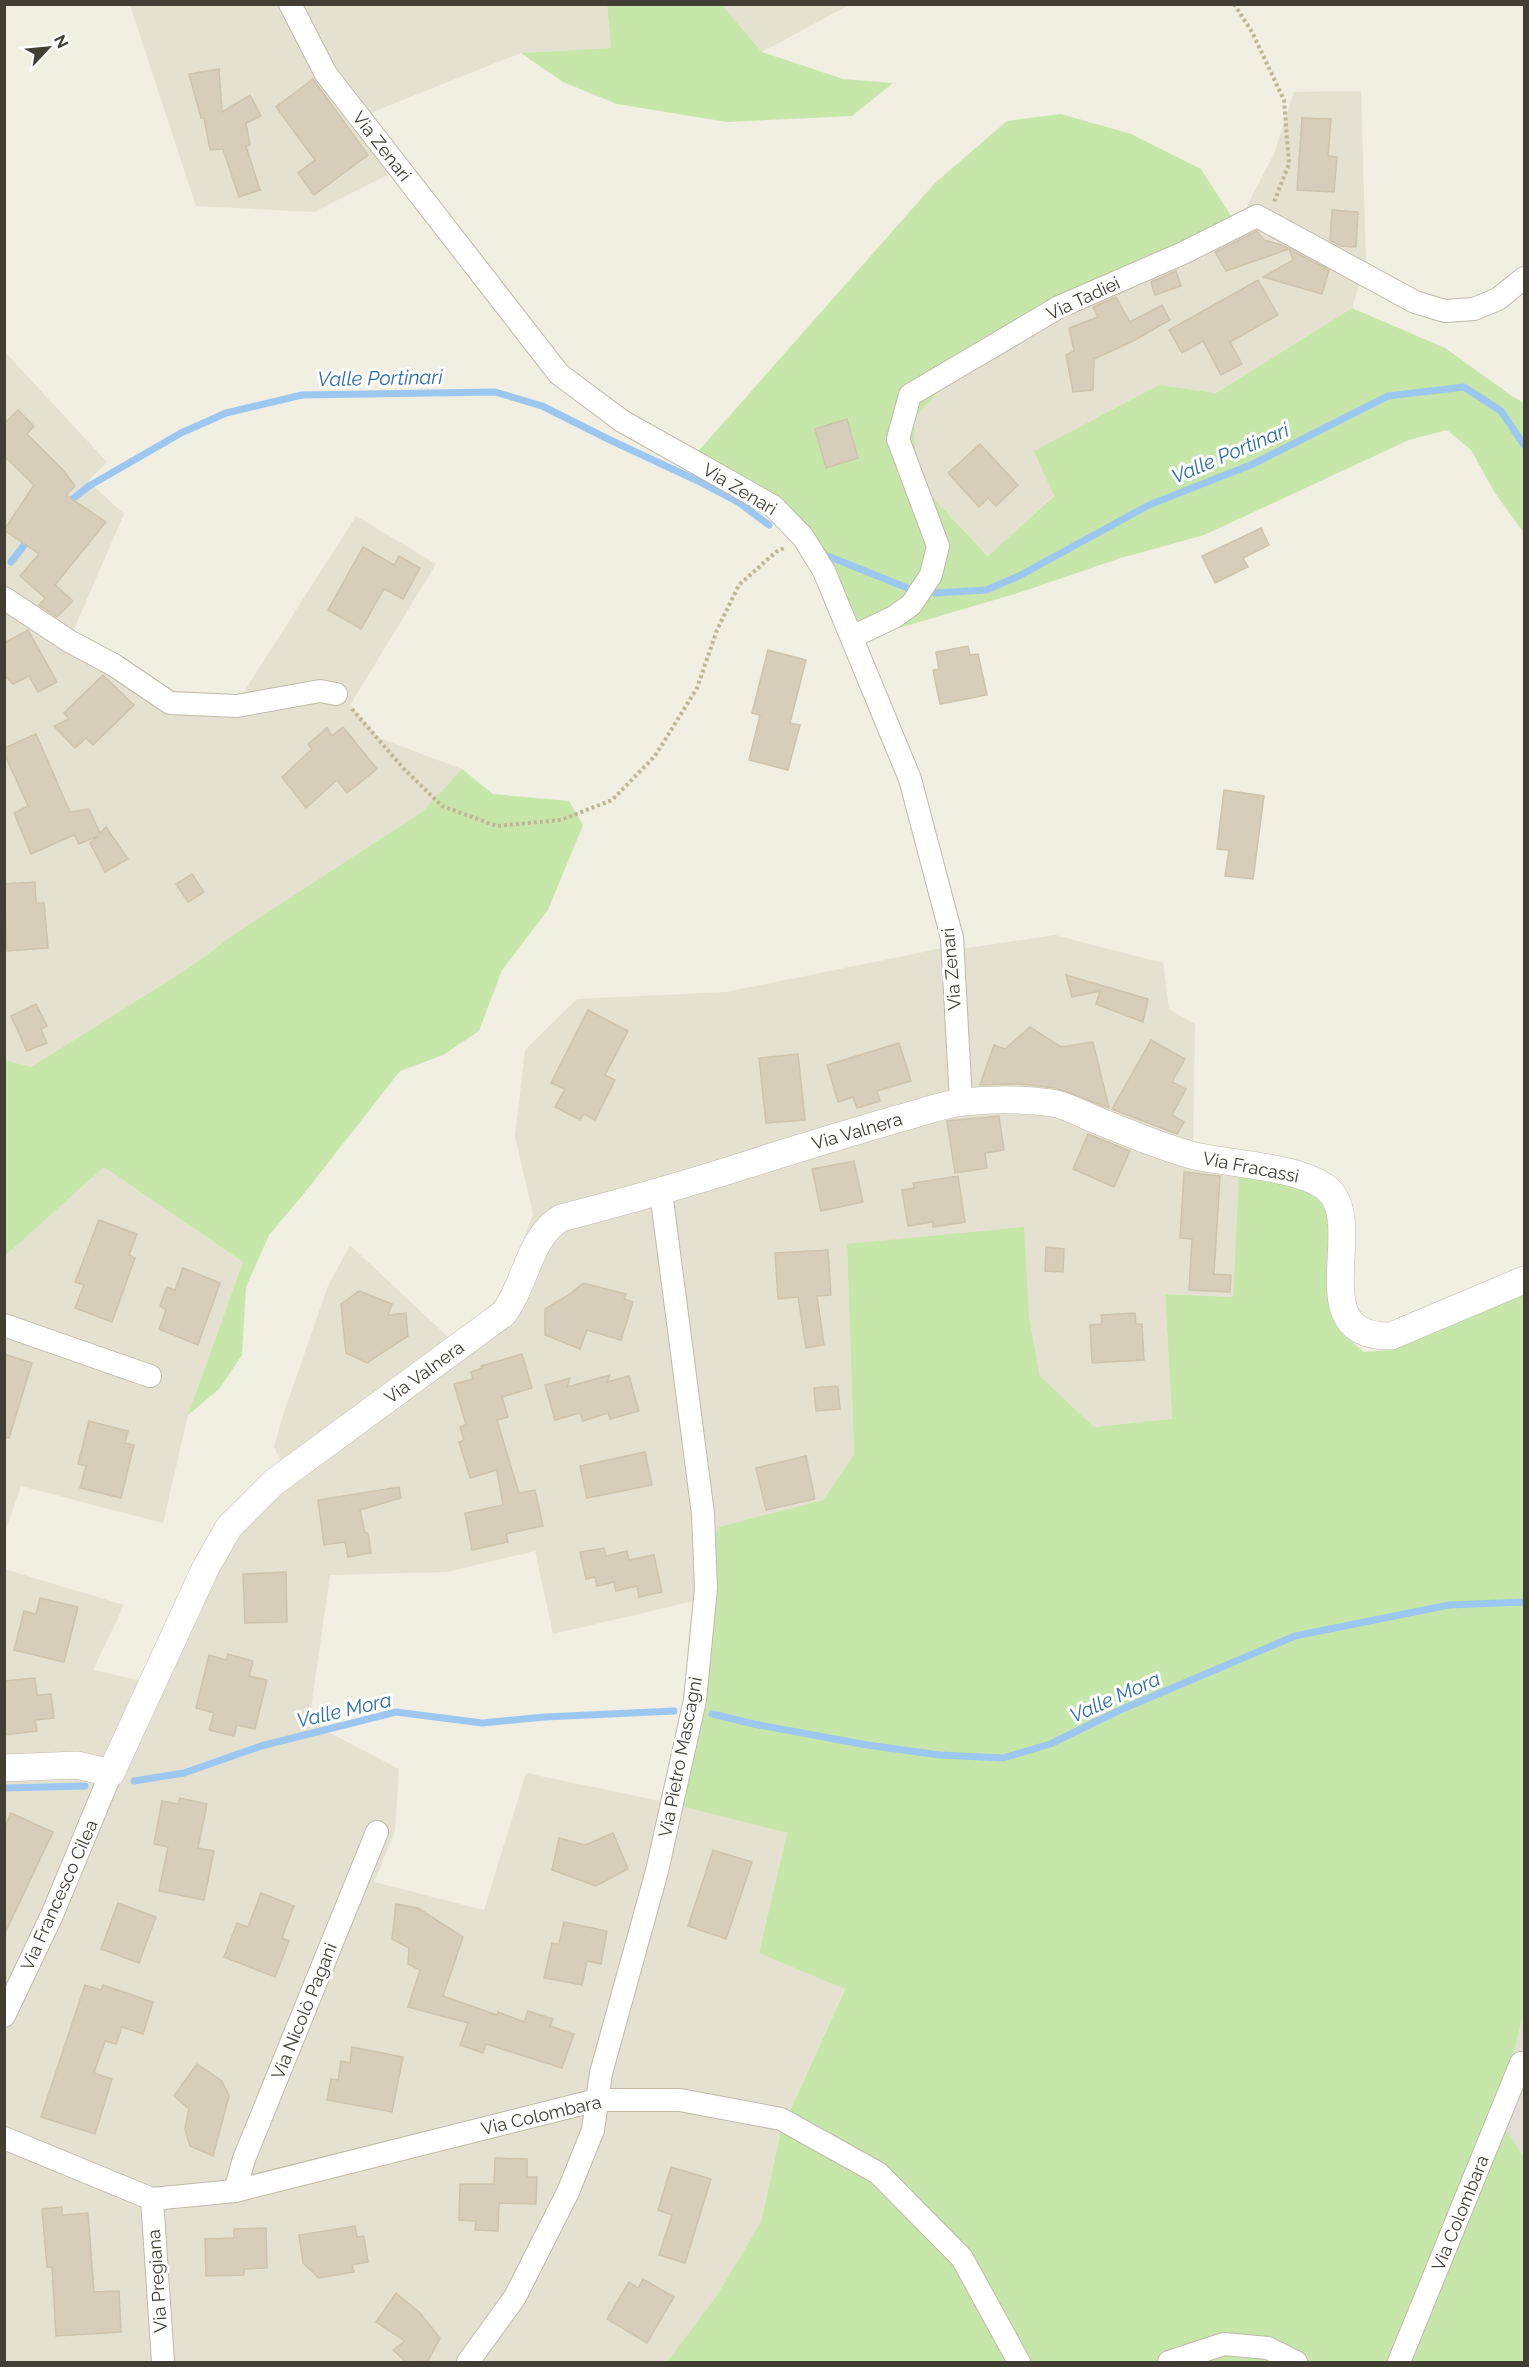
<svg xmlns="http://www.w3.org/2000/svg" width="1529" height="2367" viewBox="0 0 1529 2367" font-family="Raleway,sans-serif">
	<rect width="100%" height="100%" fill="#f1eee2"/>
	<g fill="#e5e1d0">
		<path d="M130 5H607L611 48 521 53 365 115 403 167 314 212 196 206Z"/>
		<path d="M722 5H849L762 52Z"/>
		<path d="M1361 91 1366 263 1352 308 1216 393 1159 385 1035 451 1054 495 989 556 924 488 916 467 914 419 953 377 1237 225 1274 154 1294 92Z"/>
		<path d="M4 351 107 462 88 481 124 514 71 636 160 691 240 698 356 516 436 564 350 705 379 738 462 769 423 811 236 933 190 967 31 1067 4 1060Z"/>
		<path d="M1055 935 1163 963 1169 1009 1195 1024 1193 1148 1240 1156 1233 1297 1165 1294 1172 1420 1094 1427 1040 1376 1029 1316 847 1244 854 1454 823 1500 718 1527 694 1601 553 1634 535 1551 447 1572 330 1575 309 1722 399 1769 395 1831 374 1882 484 1910 526 1773 660 1801 787 1833 759 1953 845 1988 781 2131 761 2222 717 2295 667 2362H5L4 1569 124 1605 93 1670 143 1681 281 1461 274 1447 283 1415 328 1286 350 1245 449 1338 503 1295 533 1214 515 1136 525 1050 577 999 726 992 943 948H968Z"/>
		<path d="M104 1167 243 1262 188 1415 163 1523 21 1486 5 1533V1256Z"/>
	</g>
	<path fill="#e3dfd7" d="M1524 2012V2157L1498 2116Z"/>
	<g fill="#c6e7a9">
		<path d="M607 5H722L762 52 843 79 893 83 852 116 727 122 617 104 563 82 521 53 611 48Z"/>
		<path d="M1061 114 1131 134 1201 169 1237 225 953 377 914 419 916 467 924 488 988 556 1054 496 1034 451 1159 385 1216 393 1352 308 1445 348 1512 396 1524 403V533L1495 493 1471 450 1447 430 1409 440 1204 535 1121 558 1021 592 851 642 815 560 768 509 694 456 935 183 1007 121Z"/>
		<path d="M462 769 493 794 569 801 583 825 548 910 502 970 479 1031 443 1055 400 1071 302 1196 269 1235 246 1287 242 1355 219 1389 188 1415 243 1262 104 1167 5 1256V1060L31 1067 190 967 236 933 423 811Z"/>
		<path d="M1239 1171 1318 1195 1328 1215 1331 1301 1344 1335 1364 1352 1388 1350 1524 1290V2012L1498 2116 1524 2157V2362H667L717 2295 761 2222 781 2131 845 1989 759 1953 787 1833 660 1801 680 1725 694 1601 718 1527 823 1500 854 1454 847 1244 1024 1227 1029 1316 1040 1376 1094 1427 1172 1419 1165 1294 1233 1297Z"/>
	</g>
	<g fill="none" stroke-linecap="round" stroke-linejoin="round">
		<g stroke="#9cc7f1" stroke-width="7">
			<path d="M65 505 89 486 181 433 226 413 302 395 495 392 542 406 610 440 698 481 738 502 769 525"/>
			<path d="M825 555 910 589"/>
			<path d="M11 562 29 539"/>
			<path d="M935 593 986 590 1019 576 1149 505 1253 464 1388 396 1464 387 1501 411 1524 445"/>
			<path d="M712 1714 754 1724 867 1745 940 1755 1003 1758 1050 1744 1118 1711 1295 1636 1449 1605 1524 1602"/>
			<path d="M134 1781 184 1773 261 1746 396 1712 482 1723 545 1717 674 1711"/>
			<path d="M4 1788 85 1786"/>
		</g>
	</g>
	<g fill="#d6cdba" stroke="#cec3ab" stroke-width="1.5">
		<path d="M219 69 222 112 250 95 261 116 246 123 250 145 246 146 260 190 239 197 223 149 210 150 204 118H201L189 74Z"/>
		<path d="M313 79 368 155 314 195 298 173 315 160 276 107Z"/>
		<path d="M1302 118 1331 119 1328 156 1337 157 1334 192 1297 190Z"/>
		<path d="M1332 210 1358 212 1356 247 1340 246 1330 240Z"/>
		<path d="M1257 231 1264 240 1282 245 1329 270 1322 294 1263 277 1293 260 1289 249 1226 271 1215 252Z"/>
		<path d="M1176 271 1181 286 1155 295 1151 282Z"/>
		<path d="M1258 280 1278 315 1230 342 1242 364 1221 375 1203 341 1182 353 1169 330Z"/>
		<path d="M1116 297 1130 322 1162 305 1170 320 1133 341 1094 359 1093 390 1073 392 1066 355 1074 351 1069 328 1098 317 1093 307Z"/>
		<path d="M18 410 34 426 27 434 63 470 75 486 66 495 106 522 55 585 73 601 57 617 39 605 45 598 20 576 39 554 4 530 34 485 4 456V424Z"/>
		<path d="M847 419 858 458 826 468 815 429Z"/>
		<path d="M980 444 1018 485 996 506 988 498 979 507 948 473Z"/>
		<path d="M1261 528 1269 545 1243 558 1248 567 1215 583 1202 556Z"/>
		<path d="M363 547 394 565 399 556 420 568 403 599 384 589 361 629 328 610Z"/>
		<path d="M28 630 57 682 38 692 29 676 13 684 4 675V643Z"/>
		<path d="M968 646 970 655 978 654 987 695 940 704 933 670 939 669 936 652Z"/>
		<path d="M768 650 806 660 790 723 800 725 788 770 749 760 760 715 752 713Z"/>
		<path d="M103 675 134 705 93 745 86 738 75 748 54 726 69 719 64 713Z"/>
		<path d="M343 727 377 769 347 793 337 780 306 808 282 777 312 749 308 744 327 728 332 736Z"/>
		<path d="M36 734 70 812 89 809 100 833 106 827 128 859 105 872 90 843 98 836 79 844 74 835 31 854 14 813 28 806 4 753V748Z"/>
		<path d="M1224 790 1264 796 1253 879 1225 876 1229 850 1217 849Z"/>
		<path d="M192 874 204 892 188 902 176 884Z"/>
		<path d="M35 882 36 903H44L48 948 7 951 4 884Z"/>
		<path d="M1066 975 1148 999 1143 1022 1096 1004 1100 991 1072 997Z"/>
		<path d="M36 1004 47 1026 41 1029 47 1043 27 1051 11 1016Z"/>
		<path d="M588 1010 628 1031 605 1075 615 1080 595 1120 584 1114 580 1120 555 1107 565 1089 551 1083Z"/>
		<path d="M1030 1027 1061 1047 1093 1042 1109 1108 1055 1088 1020 1084 980 1085 994 1045 1005 1049Z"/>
		<path d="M1151 1040 1185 1059 1172 1082 1186 1089 1172 1115 1184 1122 1177 1134 1112 1109Z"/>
		<path d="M899 1043 911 1081 877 1091 880 1101 857 1108 853 1097 838 1102 827 1065Z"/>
		<path d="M798 1054 805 1120 766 1123 759 1058Z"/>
		<path d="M999 1116 1004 1150 985 1153 987 1168 955 1173 947 1121Z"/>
		<path d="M1088 1134 1130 1151 1114 1187 1073 1169Z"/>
		<path d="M854 1161 863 1202 821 1211 812 1169Z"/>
		<path d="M1184 1172 1220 1176 1214 1274 1231 1275 1230 1292 1189 1290 1192 1239 1180 1238Z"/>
		<path d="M958 1176 965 1222 933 1227V1222L908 1226 902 1190 914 1188 913 1183Z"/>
		<path d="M99 1220 137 1234 129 1255 135 1258 112 1322 75 1308 84 1285 75 1282Z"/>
		<path d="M1046 1247 1064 1249 1063 1272 1045 1271Z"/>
		<path d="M828 1250 831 1295 817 1296 824 1345 806 1348 798 1297 778 1299 775 1253Z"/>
		<path d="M183 1268 220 1283 198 1345 159 1329 166 1310 160 1306 167 1287 175 1290Z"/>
		<path d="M583 1283 626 1294 624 1299 633 1302 621 1340 587 1330 580 1349 545 1335V1309L570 1294Z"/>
		<path d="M359 1291 392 1304 388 1315 406 1313 408 1336 367 1363 346 1353 341 1304Z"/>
		<path d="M1135 1313 1136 1324H1142L1144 1360 1092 1363 1090 1325 1102 1324 1101 1315Z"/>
		<path d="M4 1354 32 1363 9 1438H4Z"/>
		<path d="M522 1354 532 1388 502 1397 508 1417 497 1420 519 1493 535 1490 543 1526 506 1534 508 1542 472 1550 465 1513 503 1505 497 1470 470 1478 459 1442 464 1440 460 1427 466 1425 454 1384 473 1379 471 1372 482 1368 481 1366Z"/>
		<path d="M610 1375 607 1382 629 1376 639 1411 610 1419 608 1413 583 1421 580 1413 555 1420 545 1385 570 1378 567 1387Z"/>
		<path d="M838 1386 840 1409 816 1411 814 1388Z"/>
		<path d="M89 1421 128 1431 125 1443 134 1445 121 1498 80 1488 86 1466 78 1464Z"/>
		<path d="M645 1452 652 1485 587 1498 580 1466Z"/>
		<path d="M806 1456 815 1499 766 1510 756 1468Z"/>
		<path d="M399 1487 401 1498 360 1510 365 1533H368L371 1553 348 1557 345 1542 324 1545 318 1500Z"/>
		<path d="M604 1548 606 1556 627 1551 629 1560 654 1555 662 1592 639 1597 637 1586 616 1591 614 1582 597 1586 595 1577 586 1579 580 1552Z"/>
		<path d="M286 1572 287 1622 245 1623 243 1574Z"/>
		<path d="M40 1598 78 1607 64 1662 14 1650 24 1611 36 1614Z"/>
		<path d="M228 1654 253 1661 249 1676 267 1680 255 1729 237 1725 234 1736 209 1730 214 1713 196 1708 209 1655 226 1660Z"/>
		<path d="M35 1678 37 1695 51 1694 54 1718 35 1720 37 1731 4 1735V1681Z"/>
		<path d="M180 1798 207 1804 198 1848 214 1851 204 1900 159 1891 168 1847 154 1844 162 1801 178 1804Z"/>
		<path d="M11 1813 53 1832 4 1935V1829Z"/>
		<path d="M613 1833 628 1869 596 1886 552 1870 559 1838 585 1845Z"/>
		<path d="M713 1850 752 1862 726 1939 688 1926Z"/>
		<path d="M261 1893 294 1906 282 1938 289 1941 275 1977 224 1957 237 1923 248 1927Z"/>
		<path d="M118 1903 156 1917 139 1963 101 1949Z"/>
		<path d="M396 1904 418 1908 463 1937 443 1996 497 2015 498 2012 524 2022 528 2011 553 2019 550 2026 574 2034 562 2068 486 2044 483 2053 460 2045 468 2023 408 2007 420 1970 408 1964 409 1948 392 1939Z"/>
		<path d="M564 1922 607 1931 601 1964 587 1961 582 1985 544 1978 552 1943 559 1944Z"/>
		<path d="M85 1985 101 1990 103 1985 153 2002 143 2034 122 2027 116 2044 105 2041 94 2073 112 2079 95 2134 41 2117Z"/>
		<path d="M352 2047 403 2057 392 2112 327 2100 331 2079 338 2080 341 2061 350 2063Z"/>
		<path d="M197 2064 222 2081 229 2096 213 2156 190 2146 185 2129 189 2109 174 2096Z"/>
		<path d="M495 2158 527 2159V2177H537L536 2204 499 2203 498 2231 475 2230 476 2221 459 2220 460 2184H494Z"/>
		<path d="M671 2167 711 2179 685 2263 659 2255 672 2215 658 2210Z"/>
		<path d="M62 2207V2215L88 2213 94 2292 119 2291 121 2332 56 2336 52 2267H47L42 2209Z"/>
		<path d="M355 2226 357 2237 364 2236 368 2262 352 2265 354 2272 319 2278 303 2263 299 2235Z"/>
		<path d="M266 2228 267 2268 244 2269V2275L206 2276 205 2239 234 2238V2229Z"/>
		<path d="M643 2279 674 2297 647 2343 607 2319 629 2282 638 2288Z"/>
		<path d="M396 2293 420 2313 440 2338 428 2361 406 2362 393 2350 405 2341 376 2322Z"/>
	</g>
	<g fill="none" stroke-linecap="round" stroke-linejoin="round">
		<defs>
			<g id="minor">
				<path d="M290 4 326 74 559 374 622 421 773 506 803 537 824 571 910 779 952 938 961 1102"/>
				<path d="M4 598 69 641 114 665 170 703 237 706 320 691 336 694"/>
				<path d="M852 637 894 617 911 605 931 575 938 546 898 439 910 395 1059 307 1181 254 1257 216 1415 302 1445 311 1474 309 1498 299 1524 278"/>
				<path d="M4 1325 150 1376"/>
				<path d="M4 2016 52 1915 111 1773"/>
				<path d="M4 2138 152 2199 235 2191 597 2100H680L781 2119 878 2173 962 2258 1019 2362"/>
				<path d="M235 2191 244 2159 377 1832"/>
				<path d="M152 2199 163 2362"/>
				<path d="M468 2362 515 2297 568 2192 593 2130 601 2073 657 1871 695 1700 706 1588 703 1514 661 1192"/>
				<path d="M1169 2362 1224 2344 1268 2348 1296 2362"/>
				<path d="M1399 2362 1521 2063"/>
			</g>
			<path id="tertiary" d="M4 1768 77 1765 111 1773 206 1567 229 1527 273 1483 503 1314C526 1285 528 1238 561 1218 623 1202 684 1185 746 1165 796 1149 846 1134 897 1119 918 1114 942 1104 964 1102 992 1099 1024 1099 1052 1103 1066 1105 1081 1114 1094 1119 1126 1132 1158 1146 1191 1155 1227 1164 1296 1166 1325 1187 1371 1220 1298 1338 1391 1336L1524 1280"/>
		</defs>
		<use href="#minor" stroke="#c0b9a8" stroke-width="24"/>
		<use href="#tertiary" stroke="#c0b9a8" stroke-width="28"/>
		<g stroke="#bfb496" stroke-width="4" stroke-dasharray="3 3" stroke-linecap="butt">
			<path d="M1234 4 1252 32 1284 100 1289 164 1274 202"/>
			<path d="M352 709 404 769 442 806 497 826 561 820 612 800 655 756 697 688 717 630 739 585 776 552 784 548"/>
		</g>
		<use href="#minor" stroke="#fff" stroke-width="22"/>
		<use href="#tertiary" stroke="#fff" stroke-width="27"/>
	</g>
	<g text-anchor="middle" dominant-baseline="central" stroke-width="6" stroke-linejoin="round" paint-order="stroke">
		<g font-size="18" fill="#433e33" stroke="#fff">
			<text transform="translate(382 146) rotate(52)">Via Zenari</text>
			<text transform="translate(1083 298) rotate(-25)">Via Tadiei</text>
			<text transform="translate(740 489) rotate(31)">Via Zenari</text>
			<text transform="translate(951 969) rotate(-95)">Via Zenari</text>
			<text transform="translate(857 1131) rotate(-16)">Via Valnera</text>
			<text transform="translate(1251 1167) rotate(11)">Via Fracassi</text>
			<text transform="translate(424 1372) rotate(-36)">Via Valnera</text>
			<text transform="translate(680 1757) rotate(-79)">Via Pietro Mascagni</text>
			<text transform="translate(59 1895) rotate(-66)">Via Francesco Cilea</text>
			<text transform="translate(304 2011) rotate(-68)">Via Nicolò Pagani</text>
			<text transform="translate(541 2115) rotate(-13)">Via Colombara</text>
			<text transform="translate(1460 2213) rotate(-68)">Via Colombara</text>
			<text transform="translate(157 2281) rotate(-94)">Via Pregiana</text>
		</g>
		<g font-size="20" font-style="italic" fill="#2b6daf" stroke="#fff">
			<text transform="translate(380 378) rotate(-1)">Valle Portinari</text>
			<text transform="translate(1230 453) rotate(-23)">Valle Portinari</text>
			<text transform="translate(1115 1697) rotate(-24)">Valle Mora</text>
			<text transform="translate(344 1710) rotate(-13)">Valle Mora</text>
		</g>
	</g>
	<rect width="1529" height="2367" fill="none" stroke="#433e33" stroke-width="12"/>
	<g transform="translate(48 48) rotate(64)" stroke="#ffffff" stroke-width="4.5" paint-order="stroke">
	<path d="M0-4.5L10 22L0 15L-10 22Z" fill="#433e33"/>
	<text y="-9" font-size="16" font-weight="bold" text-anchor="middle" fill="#433e33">N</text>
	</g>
</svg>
